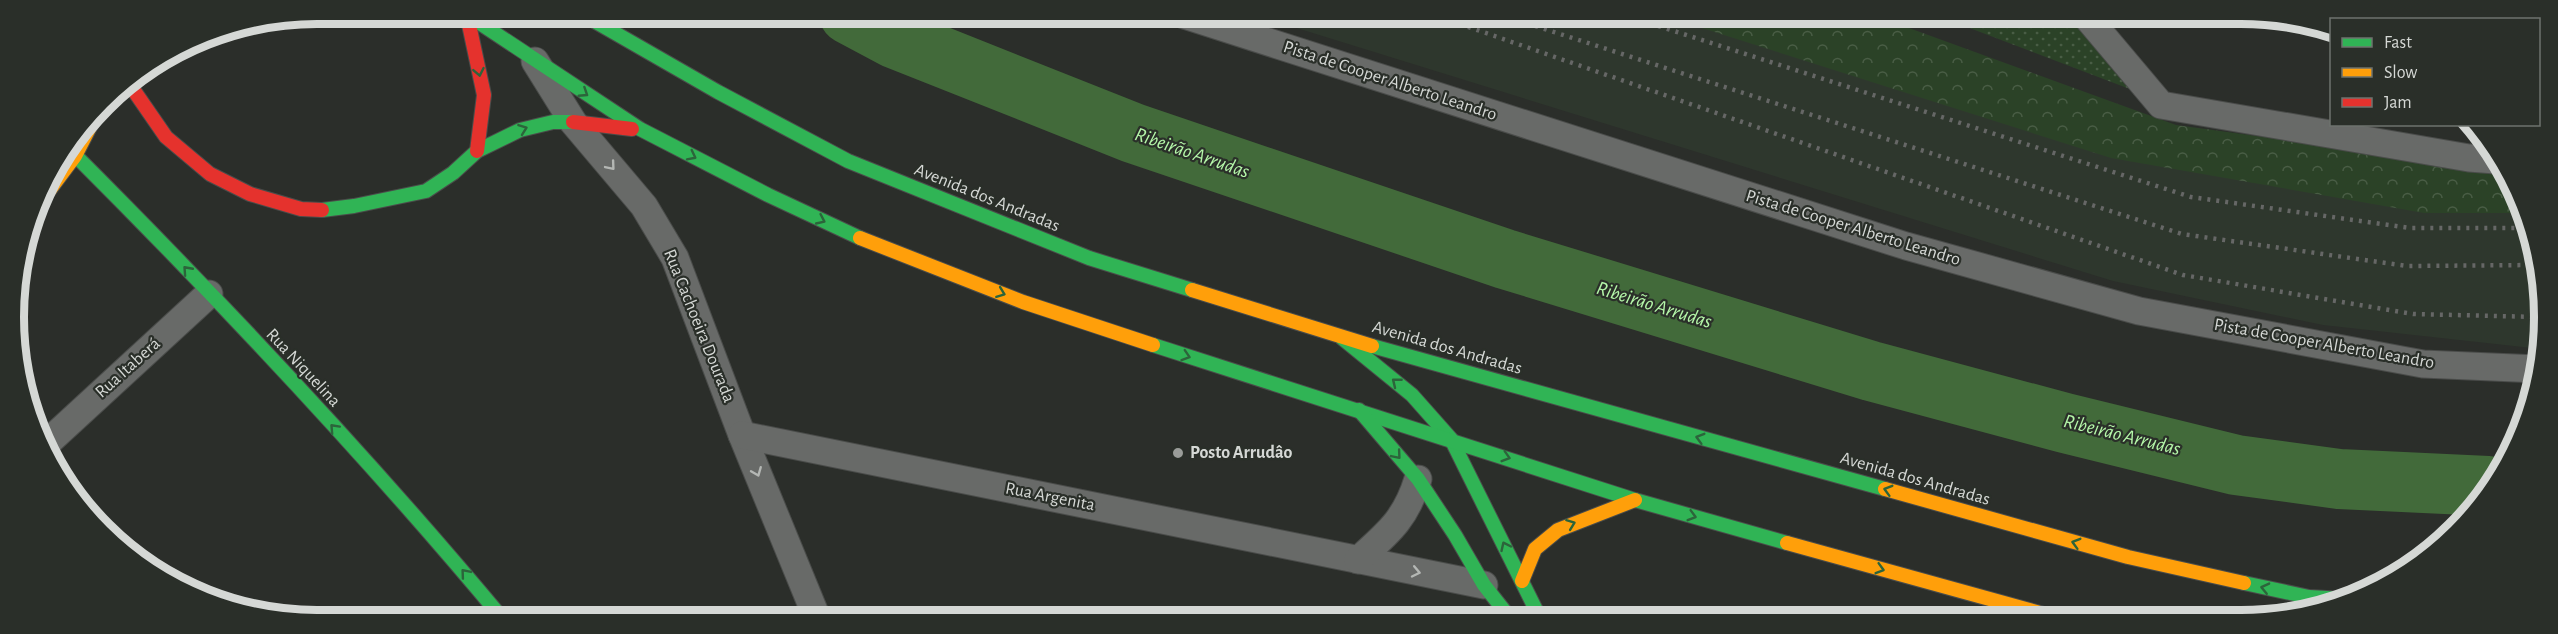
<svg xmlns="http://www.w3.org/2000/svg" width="2558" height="634" viewBox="0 0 2558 634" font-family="'Alegreya Sans',sans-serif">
	<defs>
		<pattern id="forest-crowns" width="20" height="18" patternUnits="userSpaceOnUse" patternTransform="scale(1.5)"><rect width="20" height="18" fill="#2b4227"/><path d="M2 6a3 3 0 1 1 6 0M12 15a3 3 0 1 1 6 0" fill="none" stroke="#495d45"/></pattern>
		<pattern id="park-dots" width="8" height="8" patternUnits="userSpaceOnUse" patternTransform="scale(1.5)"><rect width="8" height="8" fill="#2b4227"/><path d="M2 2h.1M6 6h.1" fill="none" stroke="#495d45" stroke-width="1.8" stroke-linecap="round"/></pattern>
	</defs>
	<rect width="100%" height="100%" fill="#2b2e2a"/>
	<path fill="#2e372d" d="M1255 15H1728L2210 148 2510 189 2534 239 2541 349 2323 325 2113 281Z"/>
	<path fill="url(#forest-crowns)" d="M1661 15 1876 16 2176 125 2500 169 2522 213H2424L2111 158Z"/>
	<path fill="url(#park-dots)" d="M1938 16H2079L2148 96Z"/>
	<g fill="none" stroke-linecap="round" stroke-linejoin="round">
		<path stroke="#426a3a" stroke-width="60" d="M849 14 894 38 1133 133 1505 259 1871 371 2065 423 2236 465 2339 479 2488 486"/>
		<defs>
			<g id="street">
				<path d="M1184 15 1906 246 2139 311 2423 364 2538 369"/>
				<path d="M2086 16 2161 105 2469 158 2496 160"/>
				<path d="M535 61 573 122 644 206 675 258 742 435 817 618"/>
				<path d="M742 435 1484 585"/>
				<path d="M47 443 209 294"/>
				<path d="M1358 560C1388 533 1406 519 1418 479"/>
			</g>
			<g id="fast">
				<path d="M466 14 640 129 768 195 860 238"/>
				<path d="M582 14 718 92 848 161 1089 258 1192 290"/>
				<path d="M70 150C220 300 366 455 502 618"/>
				<path d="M322 210 354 206 426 191 453 173 477 151 520 130 553 122H573"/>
				<path d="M1342 338 1412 395 1451 439 1540 618"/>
				<path d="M1153 345 1635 500 1787 543"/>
				<path d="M1372 346 1885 489"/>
				<path d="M1359 410 1418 479 1455 535 1484 585 1510 618"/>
				<path d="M2244 583 2309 597 2344 599"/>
			</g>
			<g id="slow">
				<path d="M39 204 75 156 95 117"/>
				<path d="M860 238 1023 302 1153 345"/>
				<path d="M1192 290 1372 346"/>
				<path d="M1885 489 2128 557 2244 583"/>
				<path d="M1787 543 2058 618"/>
				<path d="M1522 581 1535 549 1558 530 1635 500"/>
			</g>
			<g id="jam">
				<path d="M467 15 484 95 477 151"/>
				<path d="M128 82 166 137 210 174 250 194 301 209 322 210"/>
				<path d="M573 122 632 129"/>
			</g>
		</defs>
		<use href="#street" stroke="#4a4c4a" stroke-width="29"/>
		<use href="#fast" stroke="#4a4c4a" stroke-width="16"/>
		<use href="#slow" stroke="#4a4c4a" stroke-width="16"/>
		<use href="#jam" stroke="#4a4c4a" stroke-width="16"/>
		<use href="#street" stroke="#686a68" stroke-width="27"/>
		<use href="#fast" stroke="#30b455" stroke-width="14"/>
		<use href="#slow" stroke="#ff9f0a" stroke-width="14"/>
		<use href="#jam" stroke="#e5322d" stroke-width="14"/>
		<g stroke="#666766" stroke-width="4.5" stroke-dasharray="3 6" stroke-linecap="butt">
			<path d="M1434 15 2183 275 2413 314 2539 317"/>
			<path d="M1501 15 2182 234 2407 266 2536 265"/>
			<path d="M1624 15 2191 197 2410 228H2529"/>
		</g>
	</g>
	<defs><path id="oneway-chevron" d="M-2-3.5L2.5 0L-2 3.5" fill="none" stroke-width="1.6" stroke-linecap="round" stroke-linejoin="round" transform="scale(1.5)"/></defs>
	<g stroke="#2c643b">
		<use href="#oneway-chevron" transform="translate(479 72) rotate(79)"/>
		<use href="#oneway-chevron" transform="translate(584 93) rotate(33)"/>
		<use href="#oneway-chevron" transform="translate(523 129) rotate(-20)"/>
		<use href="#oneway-chevron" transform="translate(692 156) rotate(27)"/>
		<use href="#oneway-chevron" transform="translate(821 220) rotate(25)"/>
		<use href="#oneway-chevron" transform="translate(187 270) rotate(-132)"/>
		<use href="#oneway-chevron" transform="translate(1001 293) rotate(21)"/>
		<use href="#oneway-chevron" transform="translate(1186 356) rotate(18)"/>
		<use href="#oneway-chevron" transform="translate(1396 382) rotate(-141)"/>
		<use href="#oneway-chevron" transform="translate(334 428) rotate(-133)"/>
		<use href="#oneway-chevron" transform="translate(1700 438) rotate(-164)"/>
		<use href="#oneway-chevron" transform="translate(1397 455) rotate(50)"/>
		<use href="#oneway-chevron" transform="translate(1506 457) rotate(17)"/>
		<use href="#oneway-chevron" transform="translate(1888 490) rotate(-164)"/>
		<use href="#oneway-chevron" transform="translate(1692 516) rotate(16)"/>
		<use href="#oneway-chevron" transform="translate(1571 524) rotate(-21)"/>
		<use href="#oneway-chevron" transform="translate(2076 543) rotate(-164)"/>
		<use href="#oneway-chevron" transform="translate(1505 546) rotate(-115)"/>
		<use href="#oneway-chevron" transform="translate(1880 569) rotate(16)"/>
		<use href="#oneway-chevron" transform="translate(465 573) rotate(-130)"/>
		<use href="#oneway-chevron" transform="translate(2265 588) rotate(-167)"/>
	</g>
	<g stroke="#b4b7b4">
		<use href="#oneway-chevron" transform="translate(611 166) rotate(50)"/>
		<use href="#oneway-chevron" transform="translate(757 472) rotate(68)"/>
		<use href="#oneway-chevron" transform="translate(1416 572) rotate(12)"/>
	</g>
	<circle fill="#9a9c99" stroke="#2a2f29" stroke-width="2" cx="1178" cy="453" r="6"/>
	<g text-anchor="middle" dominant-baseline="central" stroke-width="4.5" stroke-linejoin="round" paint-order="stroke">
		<g font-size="18" fill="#d5d8d5" stroke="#2a2f29">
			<text transform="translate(1390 81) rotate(18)">Pista de Cooper Alberto Leandro</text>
			<text transform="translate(987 198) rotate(22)">Avenida dos Andradas</text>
			<text transform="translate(1853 228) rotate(17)">Pista de Cooper Alberto Leandro</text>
			<text transform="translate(699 326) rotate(68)">Rua Cachoeira Dourada</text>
			<text transform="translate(2324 344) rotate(10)">Pista de Cooper Alberto Leandro</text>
			<text transform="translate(1447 348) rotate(16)">Avenida dos Andradas</text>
			<text transform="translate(128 368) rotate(-42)">Rua Itaberá</text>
			<text transform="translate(303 368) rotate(47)">Rua Niquelina</text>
			<text transform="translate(1915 479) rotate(16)">Avenida dos Andradas</text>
			<text transform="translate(1050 497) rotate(11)">Rua Argenita</text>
		</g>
		<g font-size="18" font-weight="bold" fill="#d5d8d5" stroke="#2a2f29" text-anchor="start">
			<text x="1190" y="453">Posto Arrudâo</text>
		</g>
		<g font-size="20" font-style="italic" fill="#b5f7a9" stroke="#2a2f29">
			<text transform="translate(1192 153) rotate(19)">Ribeirão Arrudas</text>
			<text transform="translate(1654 305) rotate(17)">Ribeirão Arrudas</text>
			<text transform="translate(2122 435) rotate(14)">Ribeirão Arrudas</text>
		</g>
	</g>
	<path d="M0 0H2558V634H0ZM317 24H2241A293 293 0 0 1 2534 317V317A293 293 0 0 1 2241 610H317A293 293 0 0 1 24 317V317A293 293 0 0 1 317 24Z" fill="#2a2f29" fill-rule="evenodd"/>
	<path fill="none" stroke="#d5d8d5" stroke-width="8" d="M317 24H2241A293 293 0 0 1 2534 317V317A293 293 0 0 1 2241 610H317A293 293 0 0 1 24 317V317A293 293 0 0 1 317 24Z"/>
	<rect x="2330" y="18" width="210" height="108" fill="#2a2f29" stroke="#6e736e" stroke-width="1.5"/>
	<rect x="2342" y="38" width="30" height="9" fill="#30b455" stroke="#6e736e" stroke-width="1.5"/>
	<text x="2384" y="48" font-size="18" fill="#d5d8d5">Fast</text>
	<rect x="2342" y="68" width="30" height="9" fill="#ff9f0a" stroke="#6e736e" stroke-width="1.5"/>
	<text x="2384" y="78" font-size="18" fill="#d5d8d5">Slow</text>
	<rect x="2342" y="98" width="30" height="9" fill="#e5322d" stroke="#6e736e" stroke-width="1.5"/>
	<text x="2384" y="108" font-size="18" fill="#d5d8d5">Jam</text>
</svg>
